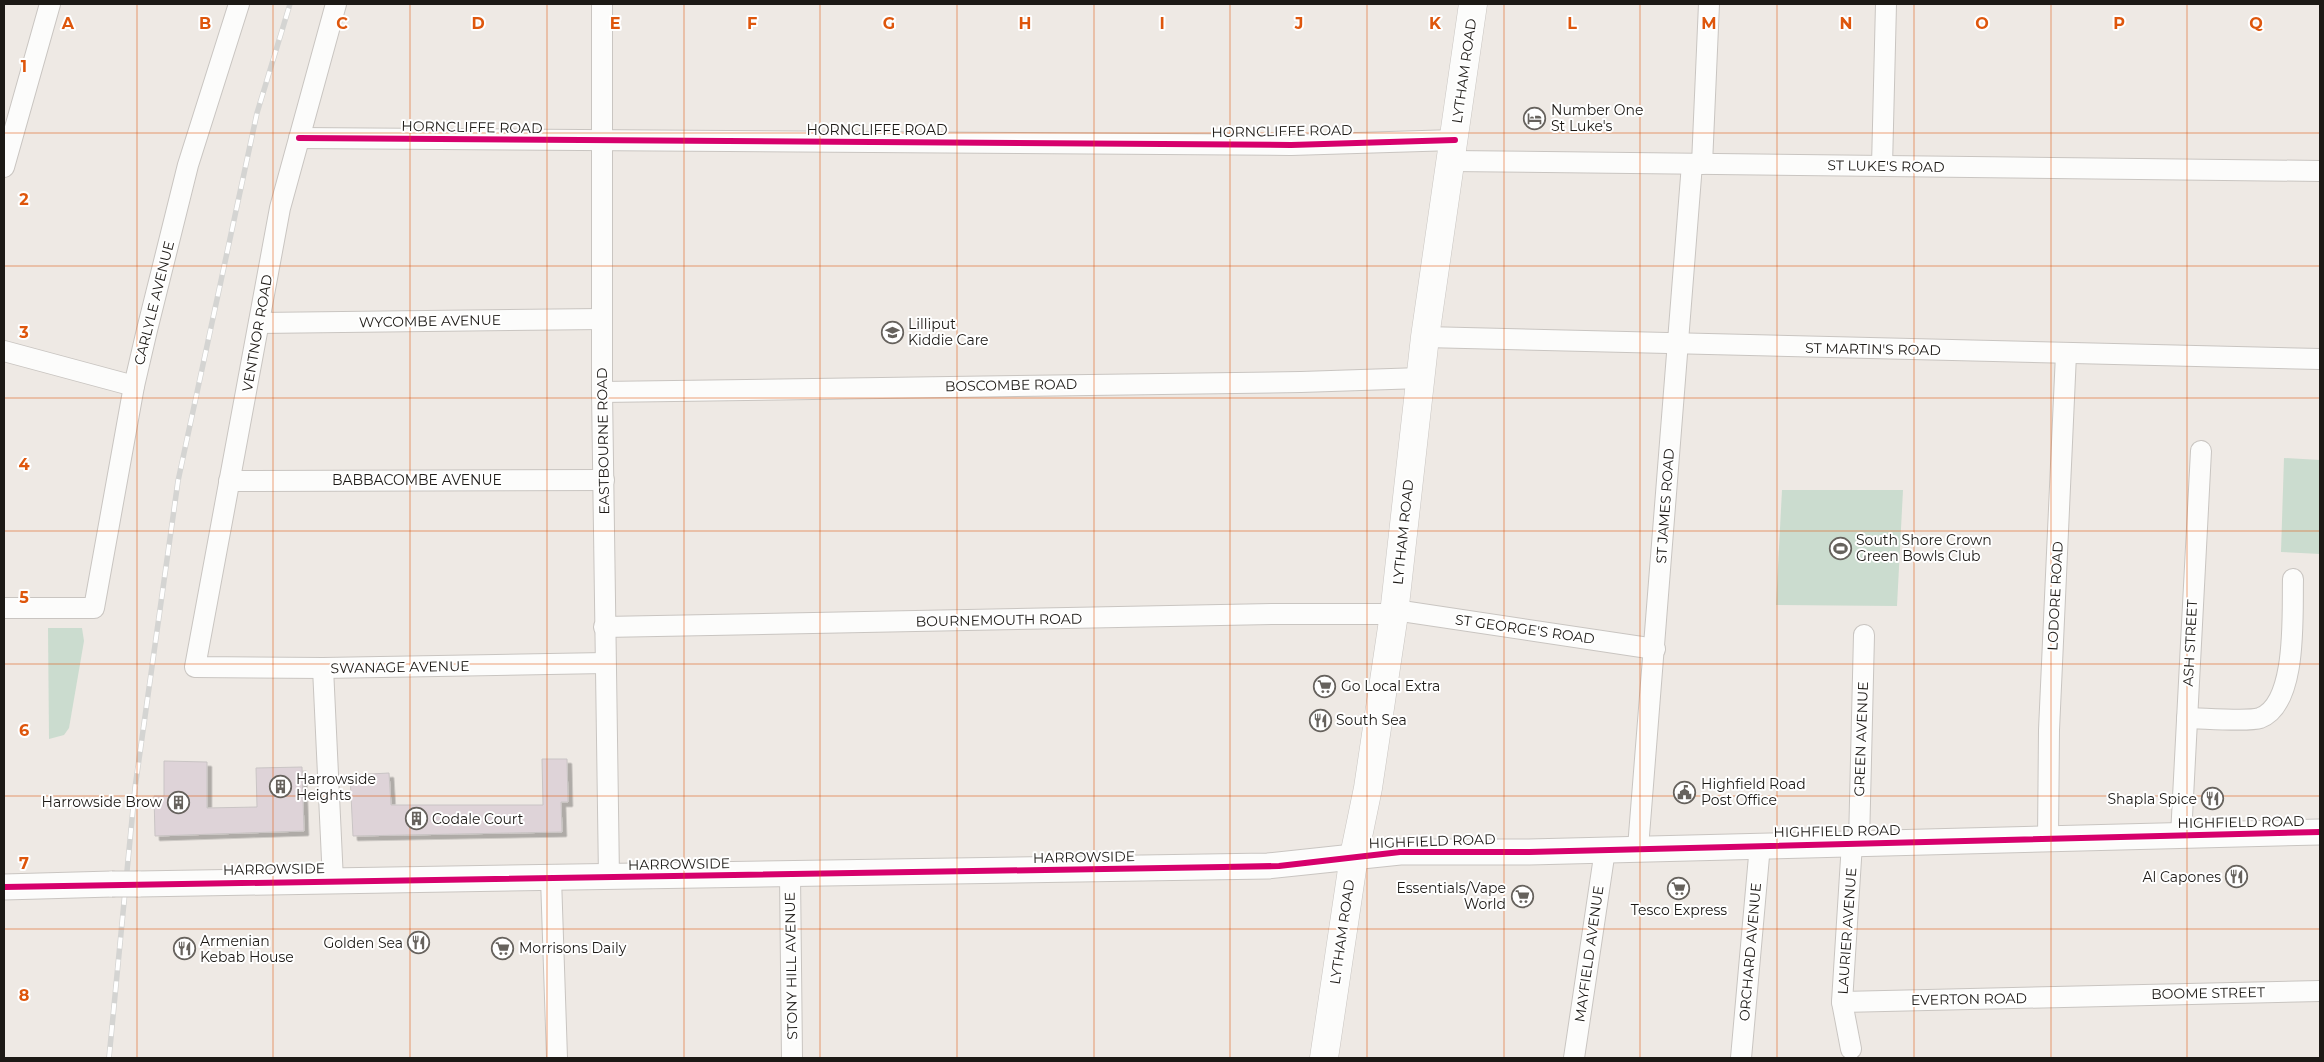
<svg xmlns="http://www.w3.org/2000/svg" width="2324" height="1062" viewBox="0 0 2324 1062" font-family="Montserrat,sans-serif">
	<defs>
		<filter id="shadow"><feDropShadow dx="4.5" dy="4.5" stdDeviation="0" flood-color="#0004"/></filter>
	</defs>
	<rect width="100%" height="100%" fill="#eee9e4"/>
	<g fill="#cbdccf">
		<path d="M2284 458 2320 460V554L2281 552Z"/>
		<path d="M1782 490H1903L1897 606 1776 605Z"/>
		<path d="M48 628H82L84 641 69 728 64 735 49 739Z"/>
	</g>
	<g fill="#ded3d8" stroke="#c9c4c4" filter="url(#shadow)">
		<path d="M542 759H567L568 802H561L562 832 353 836 350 775 389 773 391 805H543Z"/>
		<path d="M164 761 207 762V808L257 807 256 768 302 767 304 831 155 836 154 796H164Z"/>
	</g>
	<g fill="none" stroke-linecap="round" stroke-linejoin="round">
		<defs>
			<g id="minor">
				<path d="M336 4 280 208 195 667 323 668 605 663"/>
				<path d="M602 4V392L609 878"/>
				<path d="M299 138 1291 145 1455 140"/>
				<path d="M1451 161 2320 171"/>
				<path d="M1702 164 1709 4"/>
				<path d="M1882 166 1886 4"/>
				<path d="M4 167 50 4"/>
				<path d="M259 323 602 319"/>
				<path d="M1425 337 2320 359"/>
				<path d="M4 351 134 386"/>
				<path d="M602 392 1301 382 1421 378"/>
				<path d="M229 481 604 480"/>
				<path d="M4 608H94L134 386 147 330 188 165 239 4"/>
				<path d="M1395 610 1655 649"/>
				<path d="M604 627 1272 614H1394"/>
				<path d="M323 668 333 881"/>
				<path d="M2187 718C2202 718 2248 722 2260 718 2298 704 2292 613 2293 579"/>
				<path d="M2181 836 2201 451"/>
				<path d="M2048 839 2049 730 2066 354"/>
				<path d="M1859 843 1864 635"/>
				<path d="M1638 848 1692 164"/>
				<path d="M790 875 792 1058"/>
				<path d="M551 878 557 1058"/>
				<path d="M1842 1002 2320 991"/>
				<path d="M1851 1049 1842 1002 1852 843"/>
				<path d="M1574 1058 1605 850"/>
				<path d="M1741 1058 1760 845"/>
			</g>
			<g id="tertiary">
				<path d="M138 884 1268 866 1400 852H1529L2320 832"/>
				<path d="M4 887 112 884"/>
			</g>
			<path id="secondary" d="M1324 1058 1354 856 1368 788 1394 614 1425 337 1473 4"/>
		</defs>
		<use href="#minor" stroke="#c9c5c1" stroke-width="22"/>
		<use href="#tertiary" stroke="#c9c5c1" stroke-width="27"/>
		<use href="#secondary" stroke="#c9c5c1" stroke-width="29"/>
		<use href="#minor" stroke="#fcfcfb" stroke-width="20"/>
		<use href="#tertiary" stroke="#fcfcfb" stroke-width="25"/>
		<use href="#secondary" stroke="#fcfcfb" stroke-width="28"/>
		<defs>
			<path id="rail" d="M109 1058 135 788 178 481 257 113 290 4"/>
		</defs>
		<use href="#rail" stroke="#d4d4d2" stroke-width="5.5"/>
		<use href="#rail" stroke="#fff" stroke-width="4" stroke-dasharray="11" stroke-linecap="butt"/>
		<defs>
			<path id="tertiary-bridge" d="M112 884H138"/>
		</defs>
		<use href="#tertiary-bridge" stroke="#c9c5c1" stroke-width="27" stroke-linecap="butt"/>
		<use href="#tertiary-bridge" stroke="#fcfcfb" stroke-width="25"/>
		<defs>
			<g id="cycleway">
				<path d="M299 138 1291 145 1455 140"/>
				<path d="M4 887 1223 867 1279 866 1400 852H1529L2320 832"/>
			</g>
		</defs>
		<use href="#cycleway" stroke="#fff" stroke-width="9"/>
		<use href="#cycleway" stroke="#d6006c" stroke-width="6"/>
	</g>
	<path fill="none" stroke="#de560c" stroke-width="1" stroke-opacity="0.55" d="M137 4V1058M273 4V1058M410 4V1058M547 4V1058M684 4V1058M820 4V1058M957 4V1058M1094 4V1058M1230 4V1058M1367 4V1058M1504 4V1058M1640 4V1058M1777 4V1058M1914 4V1058M2051 4V1058M2187 4V1058M4 133H2320M4 266H2320M4 398H2320M4 531H2320M4 664H2320M4 796H2320M4 929H2320"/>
	<defs>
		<symbol id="hotel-ring" viewBox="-11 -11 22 22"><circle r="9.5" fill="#fff" stroke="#66625d" stroke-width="1.5"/><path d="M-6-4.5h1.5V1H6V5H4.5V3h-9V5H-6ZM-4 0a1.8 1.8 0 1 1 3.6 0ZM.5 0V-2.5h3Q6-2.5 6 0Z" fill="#66625d"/></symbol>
		<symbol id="school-ring" viewBox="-11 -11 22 22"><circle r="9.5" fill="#fff" stroke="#66625d" stroke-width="1.5"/><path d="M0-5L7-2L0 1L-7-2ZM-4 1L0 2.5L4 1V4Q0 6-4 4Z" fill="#66625d"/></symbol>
		<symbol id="stadium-ring" viewBox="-11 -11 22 22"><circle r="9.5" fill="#fff" stroke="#66625d" stroke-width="1.5"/><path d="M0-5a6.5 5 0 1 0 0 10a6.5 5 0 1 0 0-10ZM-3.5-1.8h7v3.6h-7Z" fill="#66625d"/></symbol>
		<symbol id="supermarket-ring" viewBox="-11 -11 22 22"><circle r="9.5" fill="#fff" stroke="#66625d" stroke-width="1.5"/><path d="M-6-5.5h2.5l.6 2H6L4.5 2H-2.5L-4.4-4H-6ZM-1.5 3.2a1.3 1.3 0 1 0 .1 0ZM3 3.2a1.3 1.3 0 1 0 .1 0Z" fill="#66625d"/></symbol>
		<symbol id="restaurant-ring" viewBox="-11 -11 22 22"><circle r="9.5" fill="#fff" stroke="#66625d" stroke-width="1.5"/><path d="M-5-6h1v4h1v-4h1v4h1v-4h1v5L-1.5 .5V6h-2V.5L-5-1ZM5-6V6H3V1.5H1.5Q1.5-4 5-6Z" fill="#66625d"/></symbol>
		<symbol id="building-ring" viewBox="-11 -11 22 22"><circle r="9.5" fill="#fff" stroke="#66625d" stroke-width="1.5"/><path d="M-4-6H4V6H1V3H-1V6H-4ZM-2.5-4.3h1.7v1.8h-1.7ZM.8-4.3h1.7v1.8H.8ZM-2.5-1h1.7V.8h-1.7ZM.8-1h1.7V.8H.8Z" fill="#66625d"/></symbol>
		<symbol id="civic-ring" viewBox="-11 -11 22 22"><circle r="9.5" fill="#fff" stroke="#66625d" stroke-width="1.5"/><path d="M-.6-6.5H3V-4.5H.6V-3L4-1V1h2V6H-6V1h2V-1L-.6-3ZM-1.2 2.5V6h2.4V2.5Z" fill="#66625d"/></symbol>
	</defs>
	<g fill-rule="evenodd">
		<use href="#hotel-ring" x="1522" y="106" width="25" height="25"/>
		<use href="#school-ring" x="880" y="320" width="25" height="25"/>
		<use href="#stadium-ring" x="1828" y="536" width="25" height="25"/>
		<use href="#supermarket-ring" x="1312" y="674" width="25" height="25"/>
		<use href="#restaurant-ring" x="1308" y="708" width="25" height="25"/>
		<use href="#building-ring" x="268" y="774" width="25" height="25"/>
		<use href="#civic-ring" x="1672" y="780" width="25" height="25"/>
		<use href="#restaurant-ring" x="2200" y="786" width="25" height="25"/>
		<use href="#building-ring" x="166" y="790" width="25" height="25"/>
		<use href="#building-ring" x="404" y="806" width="25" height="25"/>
		<use href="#restaurant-ring" x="2224" y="864" width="25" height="25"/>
		<use href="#supermarket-ring" x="1666" y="876" width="25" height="25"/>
		<use href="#supermarket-ring" x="1510" y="884" width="25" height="25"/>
		<use href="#restaurant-ring" x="406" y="930" width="25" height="25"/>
		<use href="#supermarket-ring" x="490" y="936" width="25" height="25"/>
		<use href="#restaurant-ring" x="172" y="936" width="25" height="25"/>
	</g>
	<g text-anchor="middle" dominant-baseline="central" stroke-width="4" stroke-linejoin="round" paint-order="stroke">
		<g font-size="14" fill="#1c1915" stroke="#fff">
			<text transform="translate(1464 71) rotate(-82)">LYTHAM ROAD</text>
			<text transform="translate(472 127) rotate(1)">HORNCLIFFE ROAD</text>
			<text x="877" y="130">HORNCLIFFE ROAD</text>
			<text transform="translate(1282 131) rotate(-1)">HORNCLIFFE ROAD</text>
			<text transform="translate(1886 166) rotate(1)">ST LUKE'S ROAD</text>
			<text transform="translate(154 303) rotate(-76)">CARLYLE AVENUE</text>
			<text transform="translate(430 321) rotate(-1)">WYCOMBE AVENUE</text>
			<text transform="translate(257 333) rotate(-80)">VENTNOR ROAD</text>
			<text transform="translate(1873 349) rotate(1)">ST MARTIN'S ROAD</text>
			<text transform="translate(1011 385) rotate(-1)">BOSCOMBE ROAD</text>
			<text transform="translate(603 441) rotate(-91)">EASTBOURNE ROAD</text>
			<text x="417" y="480">BABBACOMBE AVENUE</text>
			<text transform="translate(1665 506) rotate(-86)">ST JAMES ROAD</text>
			<text transform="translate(1403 532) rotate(-84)">LYTHAM ROAD</text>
			<text transform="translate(2055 596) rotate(-87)">LODORE ROAD</text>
			<text transform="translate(999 620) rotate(-1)">BOURNEMOUTH ROAD</text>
			<text transform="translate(1525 629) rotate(8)">ST GEORGE'S ROAD</text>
			<text transform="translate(2190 643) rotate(-87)">ASH STREET</text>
			<text transform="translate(400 667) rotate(-1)">SWANAGE AVENUE</text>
			<text transform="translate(1861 739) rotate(-88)">GREEN AVENUE</text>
			<text transform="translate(2241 822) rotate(-1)">HIGHFIELD ROAD</text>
			<text transform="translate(1837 831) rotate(-1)">HIGHFIELD ROAD</text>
			<text transform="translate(1432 841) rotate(-2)">HIGHFIELD ROAD</text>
			<text transform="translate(1084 857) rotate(-1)">HARROWSIDE</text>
			<text transform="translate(679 864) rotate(-1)">HARROWSIDE</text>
			<text transform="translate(274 869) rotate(-1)">HARROWSIDE</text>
			<text transform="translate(1847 931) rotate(-86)">LAURIER AVENUE</text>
			<text transform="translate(1342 932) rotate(-82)">LYTHAM ROAD</text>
			<text transform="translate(1750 952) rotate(-85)">ORCHARD AVENUE</text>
			<text transform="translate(1589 954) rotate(-82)">MAYFIELD AVENUE</text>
			<text transform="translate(791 966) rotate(-91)">STONY HILL AVENUE</text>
			<text transform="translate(2208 993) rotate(-1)">BOOME STREET</text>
			<text transform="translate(1969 999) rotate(-1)">EVERTON ROAD</text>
		</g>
		<g font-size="14" fill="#1c1915" stroke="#fff" text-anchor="start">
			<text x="1551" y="110">Number One<tspan x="1551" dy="16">St Luke's</tspan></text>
			<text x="908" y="324">Lilliput<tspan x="908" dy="16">Kiddie Care</tspan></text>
			<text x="1856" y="540">South Shore Crown<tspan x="1856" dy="16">Green Bowls Club</tspan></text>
			<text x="1341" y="686">Go Local Extra</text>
			<text x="1336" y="720">South Sea</text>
			<text x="296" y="779">Harrowside<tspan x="296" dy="16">Heights</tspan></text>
			<text x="1701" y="784">Highfield Road<tspan x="1701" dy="16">Post Office</tspan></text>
			<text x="2197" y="799" text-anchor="end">Shapla Spice</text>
			<text x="162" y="802" text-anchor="end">Harrowside Brow</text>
			<text x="432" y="819">Codale Court</text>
			<text x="2221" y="877" text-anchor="end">Al Capones</text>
			<text x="1506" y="888" text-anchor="end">Essentials/Vape<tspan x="1506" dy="16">World</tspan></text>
			<text x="1679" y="910" text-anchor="middle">Tesco Express</text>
			<text x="200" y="941">Armenian<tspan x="200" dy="16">Kebab House</tspan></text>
			<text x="403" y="943" text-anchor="end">Golden Sea</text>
			<text x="519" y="948">Morrisons Daily</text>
		</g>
	</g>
	<g font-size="16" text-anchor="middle" font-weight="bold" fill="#de560c" stroke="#fff" stroke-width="4" stroke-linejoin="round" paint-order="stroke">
		<text x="68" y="29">A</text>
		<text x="205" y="29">B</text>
		<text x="342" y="29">C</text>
		<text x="478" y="29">D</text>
		<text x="615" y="29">E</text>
		<text x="752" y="29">F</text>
		<text x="889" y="29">G</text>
		<text x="1025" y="29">H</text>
		<text x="1162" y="29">I</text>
		<text x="1299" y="29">J</text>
		<text x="1435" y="29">K</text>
		<text x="1572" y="29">L</text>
		<text x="1709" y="29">M</text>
		<text x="1846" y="29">N</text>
		<text x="1982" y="29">O</text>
		<text x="2119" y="29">P</text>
		<text x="2256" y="29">Q</text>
		<text x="24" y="72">1</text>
		<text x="24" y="205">2</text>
		<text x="24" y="338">3</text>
		<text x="24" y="470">4</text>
		<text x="24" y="603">5</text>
		<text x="24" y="736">6</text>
		<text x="24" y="869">7</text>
		<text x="24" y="1001">8</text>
	</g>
	<rect width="2324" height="1062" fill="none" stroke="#1c1915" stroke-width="10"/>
</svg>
